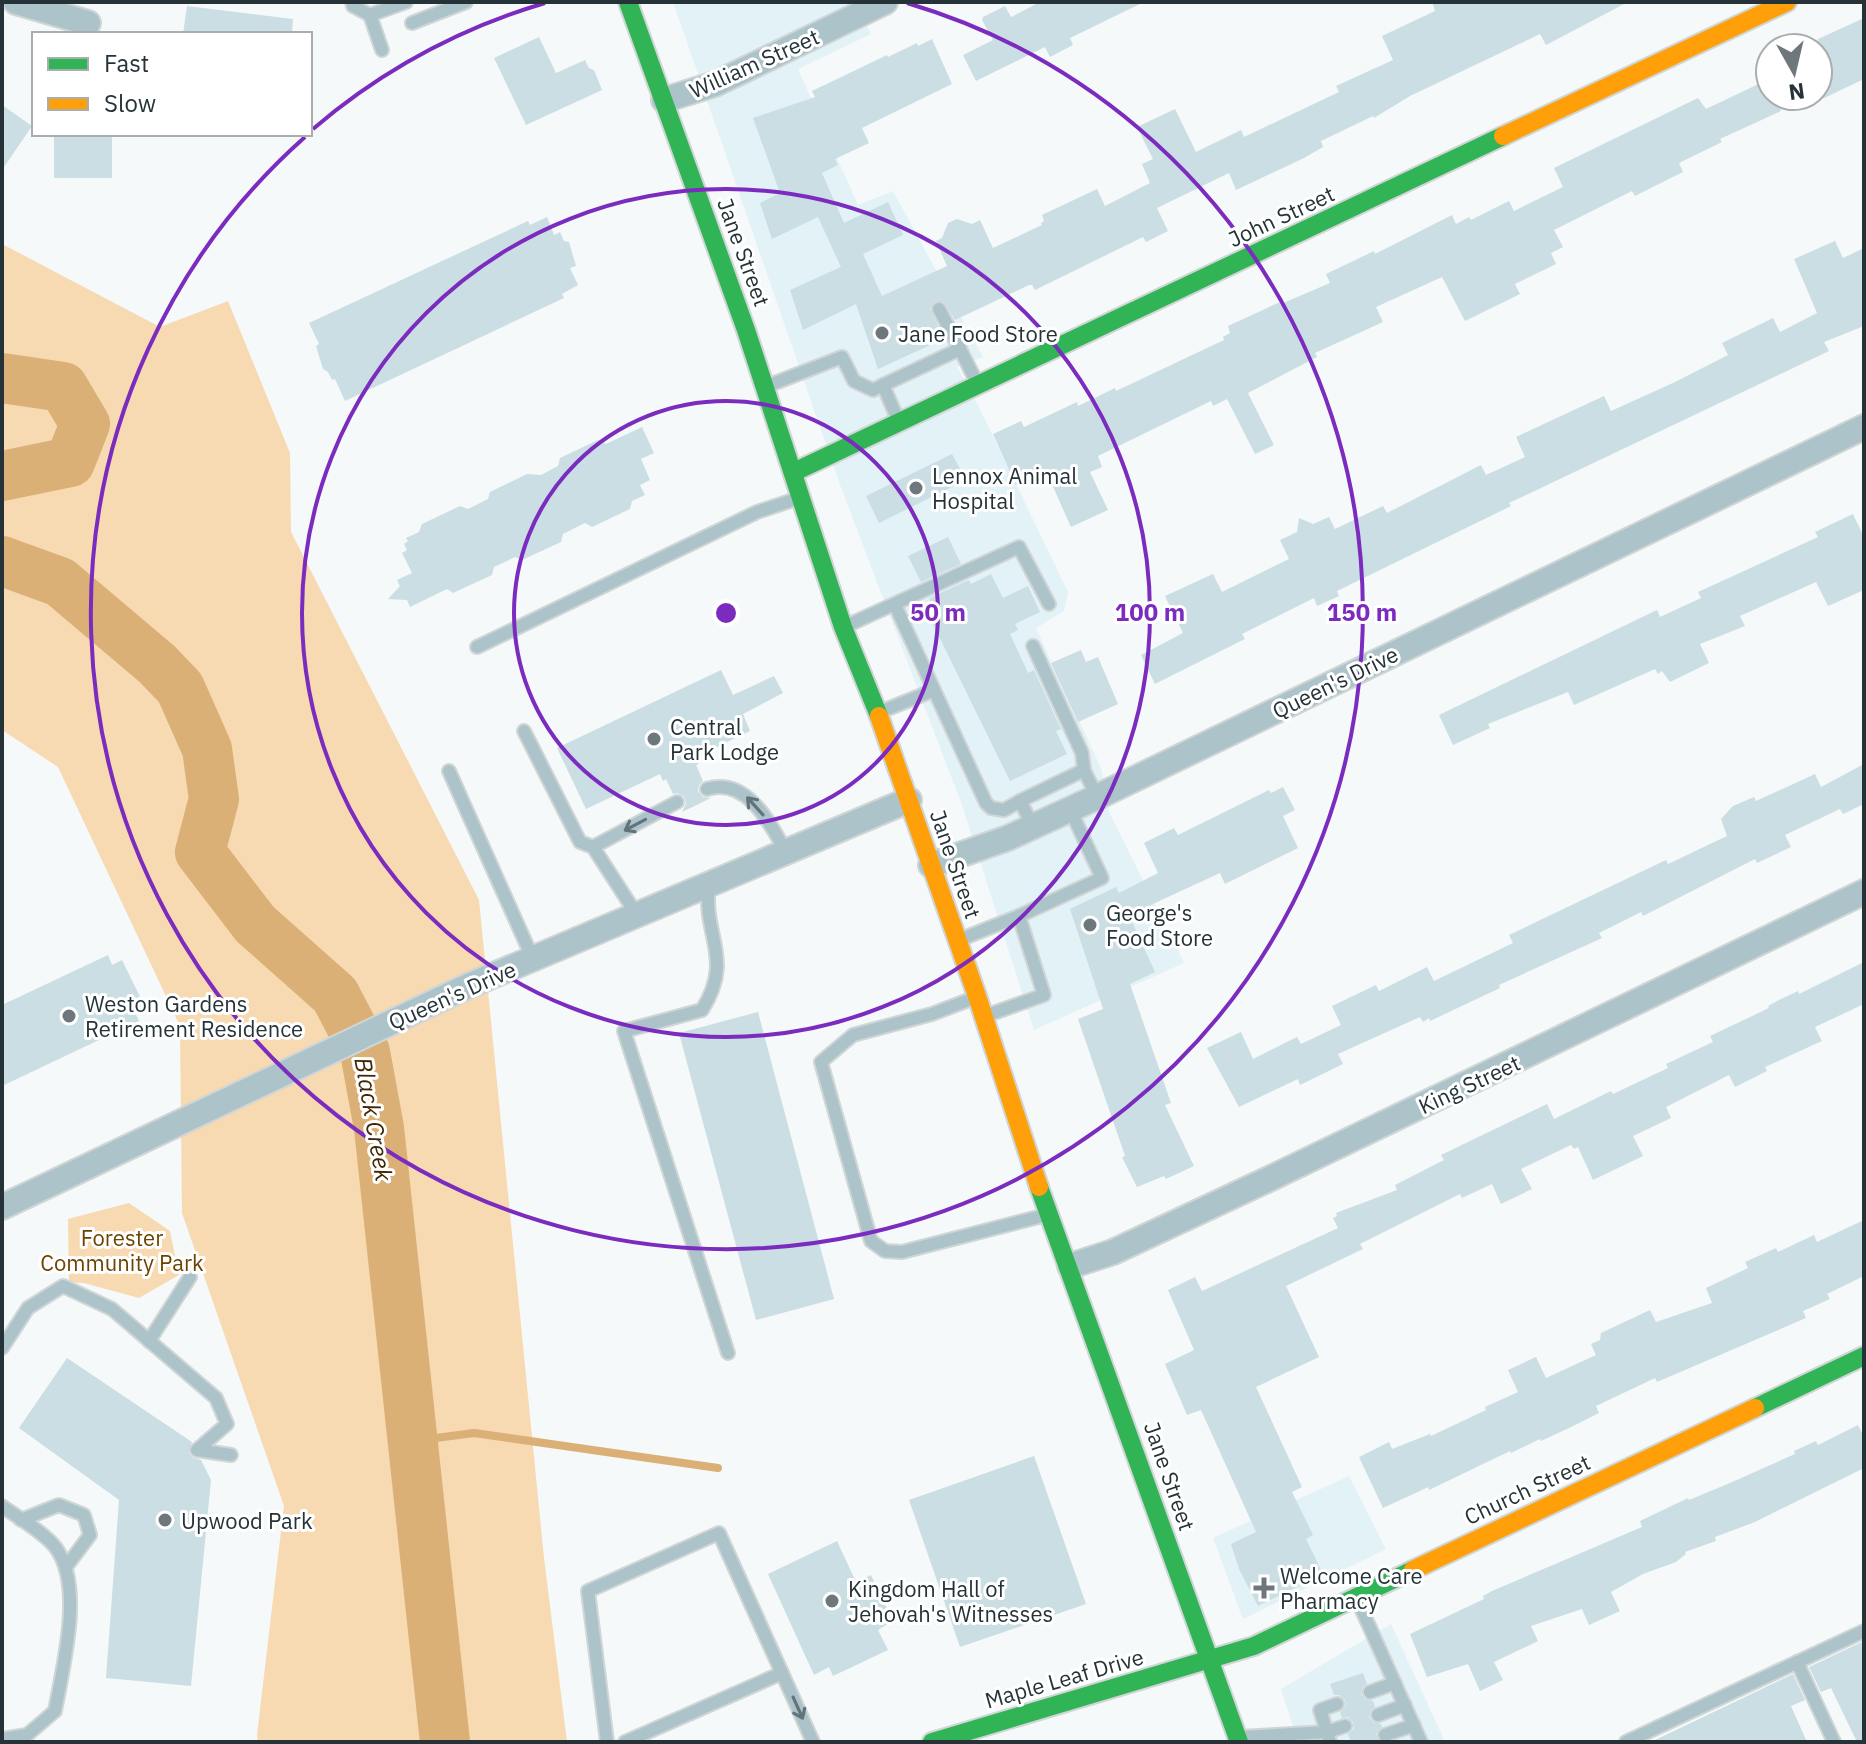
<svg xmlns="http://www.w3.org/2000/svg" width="1866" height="1744" viewBox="0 0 1866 1744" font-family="'IBM Plex Sans',sans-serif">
	<rect width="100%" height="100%" fill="#f5f9fa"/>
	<g fill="#e2f2f7">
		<path d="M673 2H855L871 34 798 69 858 205 893 191 983 357 957 367 978 405 1068 592 1064 611 1036 628 1101 768 1109 812 1184 963 1034 1030 962 805 840 485Z"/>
		<path d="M1349 1476 1386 1549 1243 1619 1213 1538Z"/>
		<path d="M1391 1624 1445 1742H1298L1281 1689Z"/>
	</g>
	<g fill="#f7d9b2">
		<path d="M2 244 160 327 228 301 290 453 291 532 479 900 544 1558 567 1742H258L257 1735 284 1506 182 1213 180 1026 58 767 2 730Z"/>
		<path d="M129 1203 170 1231 179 1275 139 1298 84 1283 69 1282 68 1219Z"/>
	</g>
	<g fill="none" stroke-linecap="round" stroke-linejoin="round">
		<path stroke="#dbb077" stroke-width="8" d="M413 1441 474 1433 718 1468"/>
		<g stroke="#dbb077" stroke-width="50">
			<path d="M2 378 63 387 85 424 70 462 2 476"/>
			<path d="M2 561 60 582 157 664 180 688 207 749 214 799 200 852 255 924 335 995 365 1052 379 1128 445 1742"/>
		</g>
	</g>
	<g fill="#cadee4">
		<path d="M1040 2H1144L1070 38 1073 45 1050 57 1045 47 976 81 963 55 993 40 982 20 983 17 1005 6 1011 17Z"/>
		<path d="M1432 2H1628L1546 45 1540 34 1410 96 1374 118 1373 116 1321 141 1323 147 1304 158 1236 190 1229 173 1157 208 1168 231 1146 242 1143 237 1035 290 1032 285H1029L955 320 944 302 936 301 930 309 939 328 933 331 937 342 878 369 856 304 803 330 790 290 841 267 818 217 772 239 760 203 780 193 753 118 815 97 812 91 887 55 888 57 917 43 918 46 932 39 952 84 862 128 869 143 835 159 838 165 822 173 844 223 888 202 903 235 863 254 882 296 947 266 936 241 942 238 948 223 957 219 972 224 980 220 993 248 1042 225 1041 223 1044 221 1042 215 1097 189 1105 206 1150 183 1142 164 1153 159 1137 127 1175 109 1196 152 1241 130 1244 137 1339 92 1336 86 1393 60 1382 36 1435 11Z"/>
		<path d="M187 6 293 19 292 34H183Z"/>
		<path d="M1864 18V79L1818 101V39Z"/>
		<path d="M539 37 556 73 585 60 589 68 594 70 602 90 526 125 494 58Z"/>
		<path d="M1767 80 1770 96H1774L1781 111 1720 139 1722 142 1679 163 1683 172 1635 196 1632 191 1554 230 1563 247 1551 253 1556 264 1515 284 1520 294 1465 321 1442 277 1376 307 1383 322 1315 353 1317 357 1248 393 1274 445 1255 454 1227 399 1213 406 1211 401 1098 456 1102 467 1090 472 1108 510 1071 527 1046 471 1016 485 993 434 1021 421 1024 427 1077 402 1078 406 1115 388 1116 391 1224 340 1223 337 1230 333 1228 326 1280 302 1281 304 1330 283 1326 274 1374 251 1375 254 1452 215 1456 224 1469 217 1471 220 1509 201 1514 211 1563 187 1554 168 1698 98 1706 109Z"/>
		<path d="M2 105 32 126 2 170Z"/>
		<rect x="54" y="134" width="58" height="44"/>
		<path d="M547 217 554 235 560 232 564 241 569 242 576 266 570 268 578 285 562 294 564 298 345 401 335 379 332 380 328 372 323 369 316 346 319 344 309 323 528 221 530 225Z"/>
		<path d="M1835 241 1843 258 1864 248V326L1824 342 1829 351 1509 503 1511 506 1337 591 1339 596 1317 606 1314 598 1242 634 1245 639 1155 684 1141 655 1183 633 1165 596 1213 574 1222 592 1289 559 1280 540 1297 532 1299 518 1313 524 1329 517 1335 529 1383 506 1387 513 1481 465 1486 475 1525 457 1516 437 1604 396 1611 411 1675 382 1728 355 1722 343 1773 318 1780 332 1817 313 1794 259Z"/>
		<path d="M642 427 654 453 641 459 650 480 640 485 645 495 632 501 630 509 592 527 585 523 563 534 561 542 522 560 515 557 494 567 492 575 453 593 447 589 410 607 407 600 388 599 400 586 397 580 412 573 402 553 407 550 404 544 408 541 406 538 419 532 422 524 460 506 468 509 488 499 490 492 527 474 541 475 558 466 560 458 598 440 606 444Z"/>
		<path d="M952 454 966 480 879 523 866 496Z"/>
		<path d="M1853 514 1864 537V590L1828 606 1816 582 1740 616 1745 626 1700 644 1709 663 1670 682 1662 671 1658 674 1655 669 1574 705 1568 692 1488 724 1490 728 1453 745 1439 715 1657 610 1660 617 1701 598 1698 592 1818 537 1815 532Z"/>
		<path d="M948 537 961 564 921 582 908 556Z"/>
		<path d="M991 574 1003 598 1028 586 1040 612 1015 624 1018 630 1010 634 1028 673 1034 670 1061 729 1056 731 1067 754 1010 781 924 606 931 603 929 598 969 580 971 584Z"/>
		<path d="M1081 650 1086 662 1098 657 1118 704 1078 722 1051 663Z"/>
		<path d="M721 670 733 695 774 676 783 693 743 714 750 731 696 757 699 764 696 765 703 781 699 785 698 791 703 797 711 798 682 812 686 803 684 797 678 793 673 794 666 779 663 781 660 774 586 809 557 748Z"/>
		<path d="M1864 764V804L1843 814 1840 809 1785 835 1791 847 1757 863 1755 859 1643 916 1641 912 1599 933 1602 938 1499 985 1500 988 1430 1021 1429 1018 1423 1022 1420 1017 1338 1054 1343 1064 1300 1085 1298 1079 1239 1107 1207 1048 1241 1032 1253 1059 1297 1037 1301 1044 1341 1025 1332 1006 1376 985 1379 991 1427 967 1434 981 1513 943 1509 935 1666 860 1668 864 1727 836 1721 819 1733 806 1754 797 1756 801 1815 774 1821 787Z"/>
		<path d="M1283 787 1295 810 1283 816 1298 848 1225 884 1220 873 1129 915 1155 972 1130 984 1171 1103 1165 1105 1194 1166 1166 1179 1164 1176 1137 1187 1122 1157 1125 1156 1078 1019 1103 1009 1070 909 1116 887 1119 893 1158 873 1144 843 1174 828 1178 835 1269 790 1271 793Z"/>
		<path d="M108 955 112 965 122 960 144 1005 134 1010 139 1021 2 1086V1005Z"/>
		<path d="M1864 962V1004L1815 1027 1822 1041 1765 1067 1767 1071 1735 1087 1729 1075 1666 1107 1671 1118 1633 1136 1643 1156 1593 1180 1578 1147 1574 1149 1571 1145 1521 1169 1532 1189 1501 1204 1492 1184 1462 1198 1460 1194 1360 1244 1363 1249 1286 1286 1319 1357 1256 1387 1302 1487 1292 1492 1313 1535 1306 1539 1323 1574 1258 1606 1239 1569 1231 1544 1256 1532 1201 1410 1187 1415 1165 1364 1194 1350 1168 1290 1195 1277 1202 1291 1338 1228 1333 1218 1337 1216 1336 1213 1397 1190 1395 1185 1444 1160 1441 1155 1547 1104 1554 1119 1611 1091 1613 1094 1668 1068 1666 1064 1713 1042 1710 1036 1769 1008 1768 1006 1779 1000 1798 991 1799 994Z"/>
		<path d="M758 1012 834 1299 756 1320 679 1033Z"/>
		<path d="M1864 1220V1276L1827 1294 1830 1299 1803 1311 1806 1318 1657 1382 1655 1378 1596 1406 1599 1413 1569 1428 1541 1441 1540 1439 1511 1453 1510 1451 1429 1490 1428 1487 1422 1490 1383 1508 1359 1457 1389 1442 1392 1449 1430 1434 1431 1436 1486 1410 1485 1407 1518 1392 1508 1370 1536 1357 1546 1378 1596 1355 1591 1344 1600 1340 1601 1333 1650 1310 1656 1322 1712 1303 1706 1288 1748 1268 1745 1262 1776 1248 1778 1252 1814 1235 1817 1242Z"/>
		<path d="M67 1358 192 1442 189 1453 192 1457 201 1460 211 1480 191 1686 106 1678 119 1500 19 1428Z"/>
		<path d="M1858 1425 1864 1437V1468L1755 1522 1715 1537 1716 1541 1685 1552 1686 1554 1676 1562 1643 1574 1611 1592 1620 1611 1589 1625 1582 1609 1531 1626 1538 1641 1494 1662 1503 1680 1480 1691 1468 1664 1427 1677 1410 1634 1484 1599 1483 1596 1492 1591 1642 1527 1640 1521 1688 1498 1689 1500 1730 1483 1795 1454 1794 1451 1816 1441 1818 1445Z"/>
		<path d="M1034 1456 1086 1604 960 1647 909 1500Z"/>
		<path d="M837 1541 856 1582 871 1575 893 1621 878 1630 888 1650 833 1676 829 1667 814 1675 768 1574Z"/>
		<path d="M1864 1641V1742H1857L1831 1688 1821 1692 1809 1667Z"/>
		<path d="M1363 1673 1367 1684 1363 1687 1361 1694 1365 1699 1373 1701 1375 1707 1371 1710 1369 1717 1373 1722 1381 1724 1382 1727 1376 1734 1380 1742H1351L1348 1734 1354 1729 1353 1722 1348 1717 1342 1718 1340 1712 1346 1706 1345 1700 1339 1695H1334L1330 1684Z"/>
		<path d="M1793 1674 1805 1700 1791 1706 1807 1742H1651Z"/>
	</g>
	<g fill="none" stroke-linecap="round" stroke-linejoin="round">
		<defs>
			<g id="lane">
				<path d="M352 2 353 6 370 15 406 2"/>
				<path d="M370 15 382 50"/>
				<path d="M412 23 466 2"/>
				<path d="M939 309 960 349"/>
				<path d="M883 385 960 349 977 383"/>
				<path d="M767 386 842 357 854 381 873 390 883 385 898 420"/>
				<path d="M895 605 986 803 991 808 1004 810 1020 801 1033 826"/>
				<path d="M846 626 1019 547 1049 604"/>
				<path d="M1033 646 1082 753 1084 770"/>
				<path d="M477 647 757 512 799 498"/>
				<path d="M880 712 932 691"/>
				<path d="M524 731 580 842 593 847 637 915"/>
				<path d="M449 771 533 959"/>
				<path d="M707 789C747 777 770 823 786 852"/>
				<path d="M1020 801 1084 770 1097 797"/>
				<path d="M593 847 677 802"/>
				<path d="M709 885C702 936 735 958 702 1010L624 1031 728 1353"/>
				<path d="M959 940 1019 916"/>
				<path d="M974 998 932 1014 853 1035 821 1062 871 1241 885 1251 902 1252 1046 1215"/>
				<path d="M985 1016 1044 995 1019 916 1102 878 1070 809"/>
				<path d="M149 1341 190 1277"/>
				<path d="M2 1348 28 1308 63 1286 112 1309 216 1398 227 1424 197 1450 231 1455"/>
				<path d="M2 1506C17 1517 45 1533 56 1548 84 1587 63 1666 55 1711L27 1735 2 1739"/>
				<path d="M21 1520 59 1505 84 1515 90 1535 66 1567"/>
				<path d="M1357 1599 1421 1742"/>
				<path d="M1797 1662 1834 1742"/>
				<path d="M1370 1692 1395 1683"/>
				<path d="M1378 1715 1405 1705"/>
				<path d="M1385 1735 1414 1725"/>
				<path d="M1241 1737 1327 1732 1345 1726"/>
				<path d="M607 1742 588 1591 719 1533 813 1742"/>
				<path d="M625 1742 782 1673"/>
				<path d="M1330 1742 1320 1710 1337 1704"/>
				<path d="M1626 1742 1864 1631"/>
			</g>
			<g id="street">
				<path d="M16 2 88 23"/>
				<path d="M664 100 715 84 885 2"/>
				<path d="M931 865 1008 838 1097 797 1864 427"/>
				<path d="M2 1207 468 986 909 800"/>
				<path d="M1070 1266 1113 1252 1269 1179 1864 892"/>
			</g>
			<g id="fast">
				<path d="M628 2 746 330 843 627 879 716"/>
				<path d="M794 472 1503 136"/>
				<path d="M1039 1187 1239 1742"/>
				<path d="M1755 1408 1864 1356"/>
				<path d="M932 1742 1254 1646 1413 1570"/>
			</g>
			<g id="slow">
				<path d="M1503 136 1787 2"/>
				<path d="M879 716 977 996 1039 1187"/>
				<path d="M1413 1570 1755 1408"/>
			</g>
		</defs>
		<use href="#lane" stroke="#d0d5d6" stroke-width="16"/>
		<use href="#street" stroke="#d0d5d6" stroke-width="28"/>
		<use href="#fast" stroke="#d0d5d6" stroke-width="22"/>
		<use href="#slow" stroke="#d0d5d6" stroke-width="22"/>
		<use href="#lane" stroke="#adc3ca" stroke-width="12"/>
		<use href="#street" stroke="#adc3ca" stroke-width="24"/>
		<use href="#fast" stroke="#30b455" stroke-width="18"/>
		<use href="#slow" stroke="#ff9f0a" stroke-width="18"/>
	</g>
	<defs><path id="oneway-shaft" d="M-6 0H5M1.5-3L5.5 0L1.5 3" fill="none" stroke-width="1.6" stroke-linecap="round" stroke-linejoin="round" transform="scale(2)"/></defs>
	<g stroke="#62747a">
		<use href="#oneway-shaft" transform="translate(755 806) rotate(-132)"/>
		<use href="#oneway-shaft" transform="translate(635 825) rotate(152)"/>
		<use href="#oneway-shaft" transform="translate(798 1708) rotate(66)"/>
	</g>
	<g fill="none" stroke="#7b2cbf" stroke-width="4">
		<circle cx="726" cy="613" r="212"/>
		<circle cx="726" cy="613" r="424"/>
		<path d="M313 129A636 636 0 0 1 545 3M907 3A636 636 0 1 1 305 137"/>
	</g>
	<g fill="#6e787c" stroke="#fff" stroke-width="3">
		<circle cx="882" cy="333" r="8"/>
		<circle cx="916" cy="488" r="8"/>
		<circle cx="654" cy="739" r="8"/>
		<circle cx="1090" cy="925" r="8"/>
		<circle cx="69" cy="1016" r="8"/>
		<circle cx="165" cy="1520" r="8"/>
		<path d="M1260 1576h8v8h8v8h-8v8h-8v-8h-8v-8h8z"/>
		<circle cx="832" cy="1601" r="8"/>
	</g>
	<g text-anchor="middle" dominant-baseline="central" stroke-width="6" stroke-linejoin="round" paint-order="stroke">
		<g font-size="22" fill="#253338" stroke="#fff">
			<text transform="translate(754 63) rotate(-24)">William Street</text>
			<text transform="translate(1281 216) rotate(-25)">John Street</text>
			<text transform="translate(744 252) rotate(70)">Jane Street</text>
			<text transform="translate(1335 682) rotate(-26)">Queen's Drive</text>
			<text transform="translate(956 864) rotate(71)">Jane Street</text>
			<text transform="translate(452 995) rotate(-24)">Queen's Drive</text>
			<text transform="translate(1469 1084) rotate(-25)">King Street</text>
			<text transform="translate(1170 1476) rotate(71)">Jane Street</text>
			<text transform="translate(1527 1489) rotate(-25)">Church Street</text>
			<text transform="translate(1064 1678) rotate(-16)">Maple Leaf Drive</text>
		</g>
		<g font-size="22" fill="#253338" stroke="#fff" text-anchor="start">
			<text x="898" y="333">Jane Food Store</text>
			<text x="932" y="475">Lennox Animal<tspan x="932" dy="25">Hospital</tspan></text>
			<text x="670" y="726">Central<tspan x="670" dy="25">Park Lodge</tspan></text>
			<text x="1106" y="912">George's<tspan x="1106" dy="25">Food Store</tspan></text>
			<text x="85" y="1003">Weston Gardens<tspan x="85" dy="25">Retirement Residence</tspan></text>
			<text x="181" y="1520">Upwood Park</text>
			<text x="1280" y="1575">Welcome Care<tspan x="1280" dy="25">Pharmacy</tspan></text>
			<text x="848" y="1588">Kingdom Hall of<tspan x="848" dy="25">Jehovah's Witnesses</tspan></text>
		</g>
		<g font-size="22" fill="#6d4300" stroke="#fff">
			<text x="122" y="1237">Forester<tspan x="122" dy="25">Community Park</tspan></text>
		</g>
		<g font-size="24" font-style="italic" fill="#412804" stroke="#fff">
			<text transform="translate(374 1119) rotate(80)">Black Creek</text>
		</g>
	</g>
	<circle cx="726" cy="613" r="12" fill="#7b2cbf" stroke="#fff" stroke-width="4"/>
	<g font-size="24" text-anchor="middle" font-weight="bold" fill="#7b2cbf" stroke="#fff" stroke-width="6" stroke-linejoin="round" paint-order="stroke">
		<text x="938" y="621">50 m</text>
		<text x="1150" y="621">100 m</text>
		<text x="1362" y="621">150 m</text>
	</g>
	<rect width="1866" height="1744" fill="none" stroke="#253338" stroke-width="8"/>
	<rect x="32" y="32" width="280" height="104" fill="#ffffff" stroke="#a8adaf" stroke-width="2"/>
	<rect x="48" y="58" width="40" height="12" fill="#30b455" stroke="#a8adaf" stroke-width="2"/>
	<text x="104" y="72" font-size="24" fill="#253338">Fast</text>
	<rect x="48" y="98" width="40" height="12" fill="#ff9f0a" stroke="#a8adaf" stroke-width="2"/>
	<text x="104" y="112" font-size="24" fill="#253338">Slow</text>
	<g transform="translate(1794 72) rotate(172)"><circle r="38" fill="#ffffff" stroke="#a8adaf" stroke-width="2"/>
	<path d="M0-6L14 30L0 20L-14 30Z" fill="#6e787c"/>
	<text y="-12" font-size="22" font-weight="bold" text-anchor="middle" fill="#253338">N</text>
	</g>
</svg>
